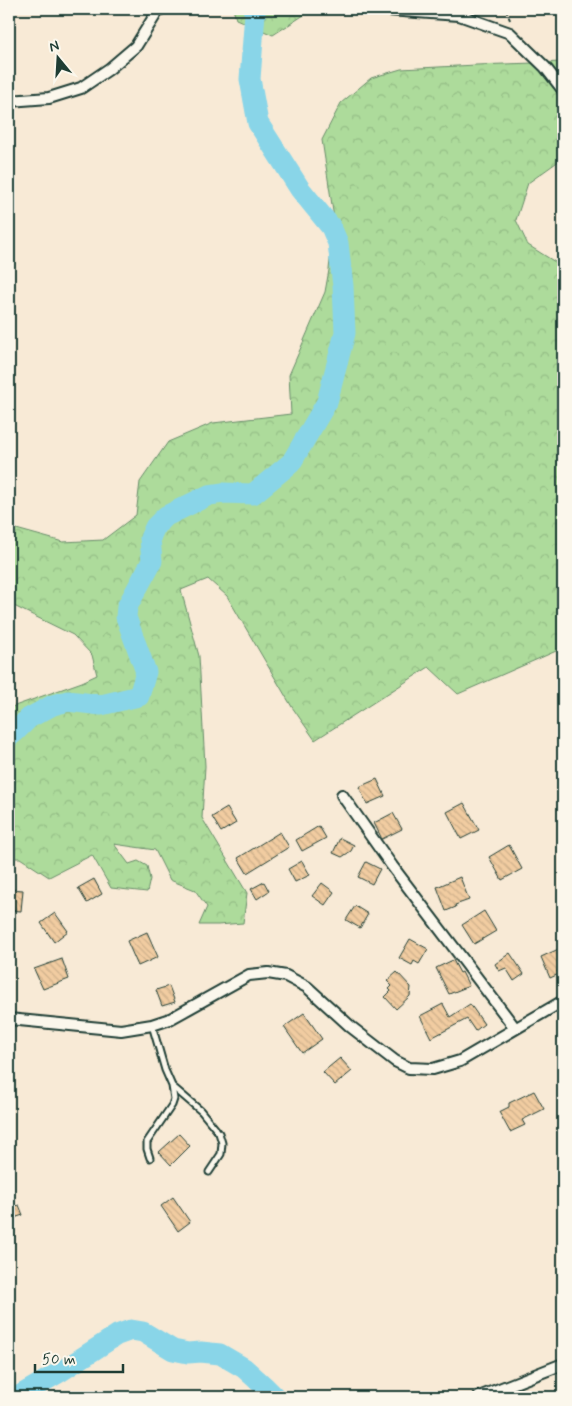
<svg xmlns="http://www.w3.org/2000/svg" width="572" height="1406" viewBox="0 0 572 1406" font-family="Mynerve,sans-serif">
	<defs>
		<pattern id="forest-crowns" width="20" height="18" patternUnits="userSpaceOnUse" patternTransform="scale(1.25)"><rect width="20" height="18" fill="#addb9b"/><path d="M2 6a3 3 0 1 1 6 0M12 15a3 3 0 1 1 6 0" fill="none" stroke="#94bd86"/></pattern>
		<pattern id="building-back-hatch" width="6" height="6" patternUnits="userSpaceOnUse" patternTransform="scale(1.25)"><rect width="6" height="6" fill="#f1cca1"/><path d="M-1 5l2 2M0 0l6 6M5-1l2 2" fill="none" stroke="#ceb08b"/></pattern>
	</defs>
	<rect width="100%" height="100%" fill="#f8ead6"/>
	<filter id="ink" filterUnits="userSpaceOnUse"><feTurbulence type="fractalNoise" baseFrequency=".02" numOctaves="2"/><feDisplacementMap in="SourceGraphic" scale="10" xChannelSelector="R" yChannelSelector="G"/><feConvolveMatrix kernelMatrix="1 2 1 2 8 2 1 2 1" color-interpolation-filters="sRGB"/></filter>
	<g filter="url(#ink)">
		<g fill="url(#forest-crowns)" stroke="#668c68">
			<path d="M233 9H311L304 15 273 35 236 19Z"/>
			<path d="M563 62V158L528 183 516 220 528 245 563 267V648L458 694 429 667 315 740 292 707 227 596 208 579 181 590 199 656 205 766 202 818 247 893 243 923 218 925H199L207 907 195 890 170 880 155 850 114 844 129 864 138 861 147 866 150 879 147 892 111 888 92 855 49 877 20 858H9V708L82 682 97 675 92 655 73 635 14 606 9 605V527L63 542 103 540 136 515 140 482 168 442 213 423 291 414 289 375 325 292 329 270 334 218 322 140 341 103 371 78 401 69 476 65Z"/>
		</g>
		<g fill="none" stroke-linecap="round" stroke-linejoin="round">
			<g stroke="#89d5e8" stroke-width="21">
				<path d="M9 737 15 732 29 718 53 705 68 701 101 705 139 696 146 672 126 617 127 607 152 561 150 538 155 527 166 516 209 495 223 493 253 494 291 463 327 402 345 333 343 286 338 243 331 227 300 189 258 123 250 79 255 13 253 9"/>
				<path d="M17 1397 60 1372 117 1335 131 1330 143 1332 173 1350 188 1353 201 1352 220 1354 244 1368 264 1386 275 1397"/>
			</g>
		</g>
		<g fill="url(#building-back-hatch)" stroke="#1f3d34">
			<path d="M377 779 385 796 367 804 359 787Z"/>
			<path d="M464 803 479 830 461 839 447 812Z"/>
			<path d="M227 808 236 823 221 832 212 817Z"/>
			<path d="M393 813 402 829 382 839 374 823Z"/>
			<path d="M319 826 326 838 302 851 296 840Z"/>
			<path d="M280 832 289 847 247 873 238 858Z"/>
			<path d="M340 838 354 845 351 851 342 857 333 853Z"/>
			<path d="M509 845 522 869 502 880 489 857Z"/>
			<path d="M302 861 310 875 295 882 288 869Z"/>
			<path d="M366 862 380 869 372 884 358 877Z"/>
			<path d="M460 877 469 900 455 905 456 907 446 911 437 887Z"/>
			<path d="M94 879 102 894 87 903 78 888Z"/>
			<path d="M264 882 269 891 257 899 251 889Z"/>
			<path d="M322 883 334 892 325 905 312 896Z"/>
			<path d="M9 889 23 890 21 911 9 910Z"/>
			<path d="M355 906 368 914 360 928 346 920Z"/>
			<path d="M484 911 496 931 474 944 462 925Z"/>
			<path d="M55 913 68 931 54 942 41 923Z"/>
			<path d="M147 932 158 957 138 966 127 941Z"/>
			<path d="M410 939 428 949 419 964 414 961 412 965 399 958Z"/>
			<path d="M563 947V968L557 971 559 974 550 978 541 957Z"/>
			<path d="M510 953 524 974 514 981 506 968 499 971 495 964Z"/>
			<path d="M62 959 69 979 43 989 34 969Z"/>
			<path d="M453 960 460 973 462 972 469 986 449 994 436 968Z"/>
			<path d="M397 972 411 987 410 996 396 1009 385 997 391 991 389 989 392 986 387 981Z"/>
			<path d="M169 986 175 1002 162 1006 156 990Z"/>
			<path d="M443 1004 450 1017 470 1004 484 1024 475 1031 467 1019 431 1038 420 1016Z"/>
			<path d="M304 1013 322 1039 302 1053 284 1027Z"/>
			<path d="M340 1058 352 1071 335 1085 323 1072Z"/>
			<path d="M534 1091 544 1109 522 1120 525 1125 510 1132 499 1112 509 1107V1103Z"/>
			<path d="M179 1134 190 1146 171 1165 159 1152Z"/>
			<path d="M173 1197 190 1222 178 1231 161 1206Z"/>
			<path d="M19 1205 23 1215 14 1218 10 1208Z"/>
		</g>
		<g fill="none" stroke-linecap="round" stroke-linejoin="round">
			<defs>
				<g id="service">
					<path d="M173 1087 201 1111 219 1133 222 1143 221 1154 209 1172"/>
					<path d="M150 1158 147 1149V1142L172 1105 174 1099 172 1086 165 1070 152 1025"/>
				</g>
				<g id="minor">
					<path d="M374 9 459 15 510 33 545 67 563 90"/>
					<path d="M9 101 49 98 81 88 109 69 136 46 159 9"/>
					<path d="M342 795 392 866 515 1028"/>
					<path d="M9 1019 121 1030 152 1025 170 1019 249 975 268 973 286 976 307 987 351 1027 395 1061 409 1068 433 1069 460 1061 563 1001"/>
					<path d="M479 1397 563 1364"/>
				</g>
			</defs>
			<use href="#service" stroke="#1f3d34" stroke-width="9"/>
			<use href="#minor" stroke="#1f3d34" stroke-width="14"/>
			<path stroke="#1f3d34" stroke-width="2" stroke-dasharray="4 4" stroke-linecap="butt" d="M506 9 510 20"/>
			<use href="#service" stroke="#fbf7ec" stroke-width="5"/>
			<use href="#minor" stroke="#fbf7ec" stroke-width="10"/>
		</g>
	</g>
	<rect width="572" height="1406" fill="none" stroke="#fbf7ec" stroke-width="30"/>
	<rect x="15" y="15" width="542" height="1376" fill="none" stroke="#1f3d34" stroke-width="2" filter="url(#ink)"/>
	<g transform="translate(58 58) rotate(342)" stroke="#fbf7ec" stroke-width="4" paint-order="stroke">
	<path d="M0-4L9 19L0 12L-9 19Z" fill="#1f3d34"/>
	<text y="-8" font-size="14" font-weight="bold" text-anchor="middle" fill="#1f3d34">N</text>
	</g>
	<path d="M35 1364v8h88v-8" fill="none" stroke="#1f3d34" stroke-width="2.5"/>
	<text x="42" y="1364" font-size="15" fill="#1f3d34" stroke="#fbf7ec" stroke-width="4" paint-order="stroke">50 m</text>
</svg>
